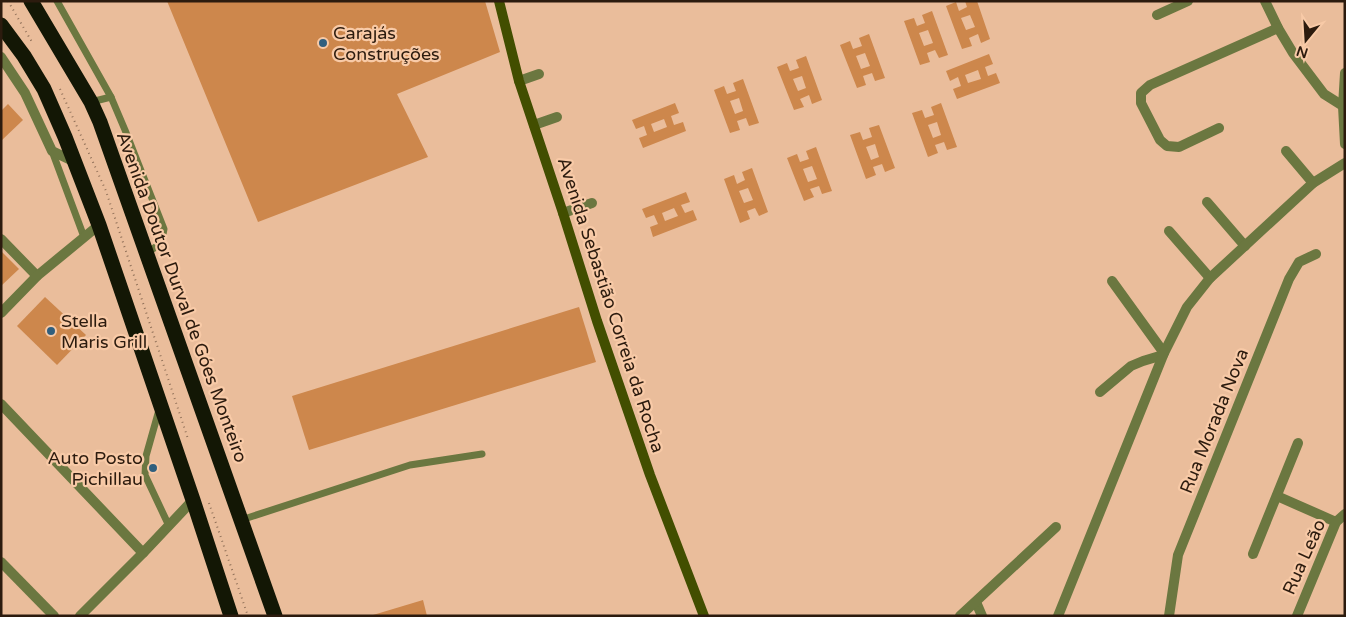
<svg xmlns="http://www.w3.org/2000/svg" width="1346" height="617" viewBox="0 0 1346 617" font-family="'Varela Round',sans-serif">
	<rect width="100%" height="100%" fill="#eabd9b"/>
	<g fill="#cd874c" fill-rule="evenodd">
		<path d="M167 1H485L500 52 397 94 428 157 258 222Z"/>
		<path d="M965 1H977L990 39 981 43 978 34 969 38 972 46 962 49 946 6 956 2 959 11 967 7ZM970 15 975 27 966 30 961 18Z"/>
		<path d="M932 11 948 55 939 58 935 50 927 53 930 62 920 65 904 21 914 18 917 26 925 23 922 15ZM928 30 933 43 924 46 919 33Z"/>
		<path d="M869 34 885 78 875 81 872 73 863 76 866 85 857 88 840 45 850 41 853 49 862 46 859 38ZM865 53 870 66 861 69 856 56Z"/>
		<path d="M989 54 993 64 985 67 988 76 996 73 1000 83 957 99 953 89 961 86 958 77 950 81 946 71ZM978 70 981 79 968 83 965 75Z"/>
		<path d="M806 56 822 100 812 104 809 95 800 99 804 107 794 110 777 67 787 63 790 71 799 68 796 60ZM802 76 806 88 798 91 793 79Z"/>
		<path d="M743 79 759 123 749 126 746 118 737 121 740 130 730 133 714 90 724 86 727 94 736 91 733 83ZM739 98 743 111 735 114 730 101Z"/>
		<path d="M675 103 679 113 671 116 674 125 683 122 686 131 643 148 639 138 647 135 644 126 636 129 632 120ZM664 119 667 127 654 132 651 124Z"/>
		<path d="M941 103 957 147 947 150 944 142 935 145 938 153 928 157 912 113 922 110 925 118 934 115 931 107ZM937 122 941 135 933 138 928 125Z"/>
		<path d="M8 104 23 120 1 141V111Z"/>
		<path d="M879 125 895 168 885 172 882 164 873 167 876 175 866 179 850 135 860 132 863 140 872 137 869 128ZM875 144 879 157 871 160 866 147Z"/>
		<path d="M816 147 832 191 822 194 819 186 810 189 814 197 804 201 787 158 797 154 800 162 809 159 806 151ZM812 166 817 179 808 182 803 169Z"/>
		<path d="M752 168 768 212 759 216 755 208 747 211 750 219 740 223 724 179 734 175 737 184 745 180 742 172ZM748 188 753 200 744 203 739 191Z"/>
		<path d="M686 192 690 202 681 205 685 213 693 210 697 220 653 237 650 227 658 224 654 215 646 218 642 209ZM674 208 678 216 665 221 662 213Z"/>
		<path d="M1 251 19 269 1 286Z"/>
		<path d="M45 297 86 335 57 365 17 326Z"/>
		<path d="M579 307 596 362 309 450 292 396Z"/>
		<path d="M423 600 427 616H373V615Z"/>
	</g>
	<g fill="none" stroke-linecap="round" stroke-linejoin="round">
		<g stroke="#92725a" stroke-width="2" stroke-dasharray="1 4" stroke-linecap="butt">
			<path d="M8 1 32 42"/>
			<path d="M60 89 106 191 188 439"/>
			<path d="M209 503 248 616"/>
		</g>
		<g stroke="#6b7740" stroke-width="7">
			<path d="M57 1 111 97"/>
			<path d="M91 102 111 97 125 130 164 229C162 242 160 246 147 252"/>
			<path d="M52 151 84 237"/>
			<path d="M159 410 146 456 145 475 169 526"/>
			<path d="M241 520 410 465 482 454"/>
		</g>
		<g stroke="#6b7740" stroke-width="10">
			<path d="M1265 1 1278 28 1293 53 1324 94 1343 106H1345"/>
			<path d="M1157 15 1188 1"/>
			<path d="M1 57 25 93 52 151 75 162"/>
			<path d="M1345 73 1343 106 1345 144"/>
			<path d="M519 81 539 74"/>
			<path d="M534 125 557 117"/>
			<path d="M1219 128 1179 147 1167 146 1160 140 1141 103V93L1150 85 1278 28"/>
			<path d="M1286 151 1313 183"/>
			<path d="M1207 202 1245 246"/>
			<path d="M563 213 592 203"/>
			<path d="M1169 231 1210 278"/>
			<path d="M1 239 37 276"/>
			<path d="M1112 281 1164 353"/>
			<path d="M1 313 37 276 99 225"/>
			<path d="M1100 392 1131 366 1143 361 1163 355"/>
			<path d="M1 404 143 553"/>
			<path d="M1277 496 1336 522"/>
			<path d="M1253 554 1298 443"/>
			<path d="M1 562 54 616"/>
			<path d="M976 602 982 616"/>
			<path d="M80 616 143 553 193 500"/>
			<path d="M960 616 1056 527"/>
			<path d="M1058 616 1164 353 1187 307 1210 278 1313 183 1345 163"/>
			<path d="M1169 616 1178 555 1289 279 1299 262 1316 254"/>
			<path d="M1297 616 1336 522 1345 514"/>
		</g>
		<path stroke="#424e00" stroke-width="10" d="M499 1 519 81 563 213 597 321 650 475 704 616"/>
		<g stroke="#131705" stroke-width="15">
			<path d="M31 1 91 102 100 122 275 616"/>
			<path d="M1 25 24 56 44 89 65 137 99 225 193 500 231 616"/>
		</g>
	</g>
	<g fill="#305f7e" stroke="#f8caa7" stroke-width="2">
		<circle cx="323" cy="43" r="5"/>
		<circle cx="51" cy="331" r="5"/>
		<circle cx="153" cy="468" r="5"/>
	</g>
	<g text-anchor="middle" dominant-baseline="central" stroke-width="4.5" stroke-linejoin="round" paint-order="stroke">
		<g font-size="18" fill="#2c1b0e" stroke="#f8caa7" text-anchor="start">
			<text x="333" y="33">Carajás<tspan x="333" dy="21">Construções</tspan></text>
			<text x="61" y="321">Stella<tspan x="61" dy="21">Maris Grill</tspan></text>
			<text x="143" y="458" text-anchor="end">Auto Posto<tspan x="143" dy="21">Pichillau</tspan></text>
		</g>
		<g font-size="18" fill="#2c1b0e" stroke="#f8caa7">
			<text transform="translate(182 297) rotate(70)">Avenida Doutor Durval de Góes Monteiro</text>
			<text transform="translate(611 305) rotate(72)">Avenida Sebastião Correia da Rocha</text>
			<text transform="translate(1214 421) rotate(-68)">Rua Morada Nova</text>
			<text transform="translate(1304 557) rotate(-66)">Rua Leão</text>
		</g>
	</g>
	<rect width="1346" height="617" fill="none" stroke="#2c1b0e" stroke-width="5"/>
	<g transform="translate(1306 40) rotate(198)" stroke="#f8caa7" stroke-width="4" paint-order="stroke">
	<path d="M0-4L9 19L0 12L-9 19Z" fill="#2c1b0e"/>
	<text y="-8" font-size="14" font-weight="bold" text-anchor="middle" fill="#2c1b0e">N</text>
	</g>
</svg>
